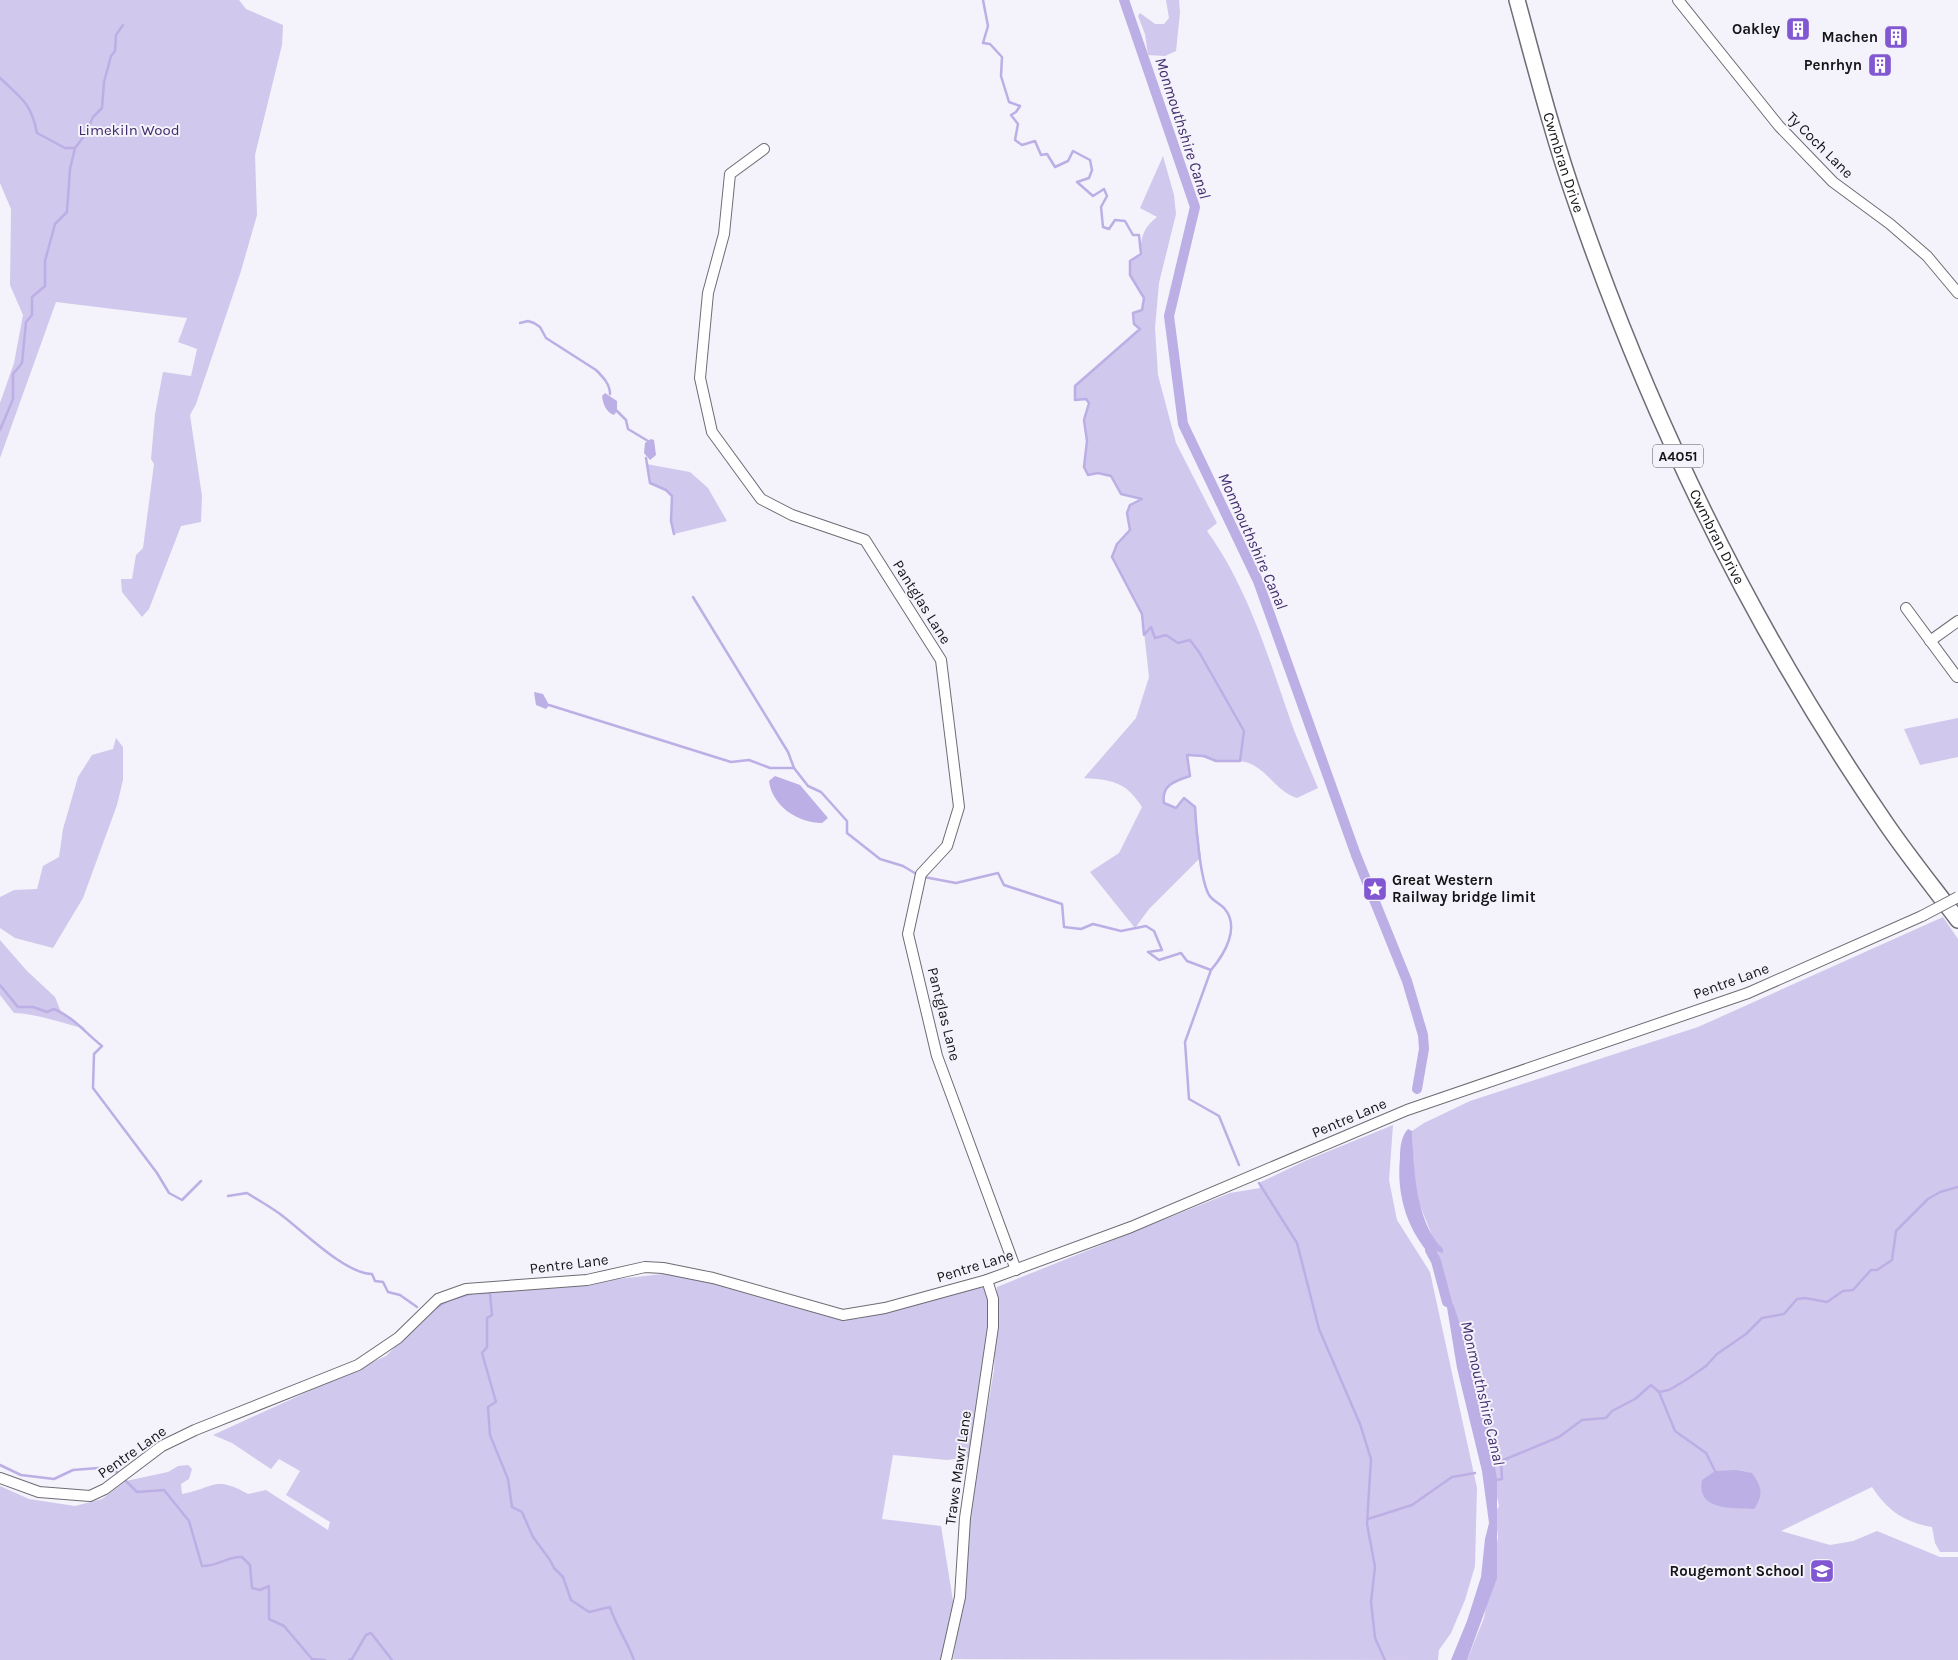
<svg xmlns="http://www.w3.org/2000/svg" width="1958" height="1660" viewBox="0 0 1958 1660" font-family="Karla,sans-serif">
	<rect width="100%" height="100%" fill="#f4f2fa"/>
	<g fill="#d1c8ed">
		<path d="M0 0H239L246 9 283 25 282 45 255 155 257 215 241 271 196 404 190 415 202 496 201 522 181 526 149 609 142 617 122 592 121 579H132L136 555 143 548 154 464 151 459 155 414 163 372 191 376 197 349 178 342 187 318 56 302 0 458V403L14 363 23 315 10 285 11 209 0 183Z"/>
		<path d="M1166 0H1179L1180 13 1176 51 1165 56 1148 55 1145 34 1138 16 1140 13 1155 24H1164L1169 18Z"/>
		<path d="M1163 156 1174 195 1176 214 1159 283 1155 328 1158 375 1176 443 1217 523 1207 531C1248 588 1268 656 1291 722 1299 744 1309 766 1318 788L1297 798C1278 792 1270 774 1253 765 1243 759 1229 762 1218 761 1207 760 1200 754 1187 755V763L1190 776C1176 781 1161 785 1164 803L1176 808 1184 798 1195 807 1201 857 1149 909 1135 928 1090 872 1119 853 1142 807C1126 782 1113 780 1084 778L1136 718 1149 677 1142 614 1112 557 1117 544 1130 530 1127 513 1130 505 1141 499 1121 494 1111 476 1098 473 1088 475 1084 467 1087 441 1084 420 1089 403 1086 399 1075 400V386L1140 330 1134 324 1133 313 1142 310 1144 298 1130 275V261L1141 254C1140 237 1144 227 1157 217L1140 208Z"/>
		<path d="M646 464 690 472 708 488 727 521 674 534 671 521 672 496 666 490 650 483Z"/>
		<path d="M1958 718V757L1920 765 1904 729Z"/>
		<path d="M116 738 123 747V780L117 805 83 898 53 948 15 938 0 928V897L14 890 37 889 43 866 59 857 63 829 78 777 92 755 113 749Z"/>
		<path d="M1943 917 1958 939V1552H1940L1935 1543 1932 1527C1904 1522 1888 1511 1872 1487L1781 1531 1830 1545 1853 1541 1877 1531 1940 1557H1958V1660H1467L1484 1618 1498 1537 1495 1513 1499 1506 1461 1330C1453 1303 1435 1279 1436 1250L1440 1246 1435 1243 1419 1203 1414 1177 1412 1131 1424 1123 1470 1101 1698 1027Z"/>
		<path d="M0 940 27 971 55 997 61 1012 86 1029C62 1023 39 1014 14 1013L0 995Z"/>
		<path d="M1393 1125 1389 1180 1397 1220 1430 1272 1477 1488 1475 1566 1465 1600 1451 1633 1439 1650 1438 1660 953 1659 962 1603 972 1496 994 1370 997 1287 1230 1193 1260 1188 1259 1183 1307 1160Z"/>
		<path d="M663 1274 693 1277 839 1319H858L922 1301 983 1287 989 1301 988 1320 983 1378 969 1457 947 1460 893 1455 882 1519 941 1526 954 1607 942 1660H0V1486L29 1499 75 1506 102 1499 126 1481 168 1472 178 1466 188 1465 192 1469 189 1479 181 1484 182 1494C215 1488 214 1475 248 1494L266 1490 328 1530 330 1522 286 1495 300 1471 279 1459 271 1469 232 1443 213 1435 386 1356 431 1311 449 1300 472 1293H490Z"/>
	</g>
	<g fill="#bcafe5">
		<path d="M605 393 617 401V411L614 415C606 412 603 404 602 396Z"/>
		<path d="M651 439 654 440 656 455 650 460 644 453 645 443Z"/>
		<path d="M534 692 543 694 549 705 546 709 536 705Z"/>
		<path d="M775 776 800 785 828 818 822 823C798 823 772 806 769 781Z"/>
		<path d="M1408 1129 1412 1131C1414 1168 1415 1222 1443 1249V1253L1436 1251V1261C1408 1234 1396 1196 1400 1158 1400 1147 1401 1137 1408 1129Z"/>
		<path d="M1444 1289 1454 1306 1483 1398 1497 1479V1578L1467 1660H1451L1467 1621 1481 1577 1485 1539 1489 1523 1482 1471 1457 1368Z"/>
		<path d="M1736 1470 1752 1473C1762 1487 1764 1495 1754 1509 1733 1508 1696 1511 1702 1480L1715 1471Z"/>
	</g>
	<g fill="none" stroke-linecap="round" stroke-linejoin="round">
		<g stroke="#bcafe5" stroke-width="2.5">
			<path d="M983 0 988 26 983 43 990 44 1002 57 1001 76 1009 102 1020 106 1016 112 1011 115 1018 124 1015 140 1022 145 1035 141 1041 155 1047 154 1055 167 1068 161 1073 151 1090 160 1092 170 1089 178 1077 182 1093 196 1104 189 1107 196 1101 207 1103 227 1109 229 1115 220 1125 221 1133 235H1139L1141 254 1130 261V275L1144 298 1142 310 1133 313 1134 324 1140 329 1075 386V400L1086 399 1089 403 1084 420 1087 441 1084 467 1088 475 1098 473 1111 476 1121 494 1142 499 1130 505 1127 513 1130 530 1117 544 1112 557 1142 614 1144 635 1151 627 1155 638 1166 635 1178 643 1190 640 1199 652 1244 731 1240 761H1216L1204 756 1187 755 1190 776C1175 781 1161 785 1164 803L1176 808 1184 798 1195 807C1196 827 1200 879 1209 895 1212 900 1220 904 1224 908 1241 927 1224 955 1211 970"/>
			<path d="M0 78C22 99 31 103 37 133L65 148H75"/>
			<path d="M520 323 528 321 534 323 540 327 546 338 596 370C603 377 610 384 610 394"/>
			<path d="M617 411 626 420 628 429 648 441"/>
			<path d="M0 430 13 399V374L22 363 26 322 32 315V297L45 286V261L55 224 67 212 70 169 75 148 85 135 93 117 102 108 104 82 111 56 115 51 116 35 123 25"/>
			<path d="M646 458 650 483 666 490 672 496 671 521 674 534"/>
			<path d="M693 597 788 752 794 768 808 786 821 792 847 821V833L880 859 903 866 918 875"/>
			<path d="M549 705 731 762 749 760 770 768H794"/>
			<path d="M924 877 956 883 998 873 1004 885 1062 904 1064 927 1081 929 1093 924 1121 931 1146 926 1154 931 1162 950 1148 952 1159 960 1181 953 1187 961 1211 970 1185 1042 1189 1099 1219 1116 1239 1165"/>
			<path d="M0 985 18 1007H33L47 1012 54 1009C75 1018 85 1033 102 1046L94 1054 93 1088 157 1173 169 1193 182 1200 201 1181"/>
			<path d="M1259 1183 1297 1243 1319 1329 1360 1424 1371 1459 1367 1524 1375 1567 1371 1602 1375 1638 1385 1660"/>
			<path d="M228 1196 247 1193C258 1200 269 1206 280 1214 302 1230 345 1274 372 1274L375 1281 383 1282 388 1292 400 1295 417 1307"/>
			<path d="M478 1293H490L492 1315 487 1318V1347L482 1353 496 1402 488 1407 490 1435 508 1479 512 1507 522 1512 533 1537 550 1560 554 1568 563 1577 571 1600 589 1612 610 1607C616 1626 627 1641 634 1660"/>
			<path d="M434 1309 449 1300 473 1293"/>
			<path d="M1659 1392 1669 1390 1686 1380 1706 1366 1717 1354 1746 1334 1762 1318 1784 1314 1797 1299 1805 1298 1827 1302 1843 1291 1853 1290 1871 1270H1877L1892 1260 1896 1231 1928 1199 1940 1192 1958 1187"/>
			<path d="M0 1465 21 1475 54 1479 73 1470 111 1467 119 1474"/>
			<path d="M123 1478 137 1492 164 1490 189 1521 202 1566C219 1566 228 1556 242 1557L250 1565 252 1588 260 1590 269 1586V1619L284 1626 312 1659 325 1660"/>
			<path d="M1495 1480 1502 1479 1501 1461 1559 1437 1582 1420 1606 1418 1612 1411 1635 1399 1651 1385 1659 1392 1675 1431 1706 1453 1715 1471"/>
			<path d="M1368 1519 1412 1505 1452 1477 1475 1473"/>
			<path d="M349 1660 352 1659 366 1635 371 1633 392 1660"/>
		</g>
		<g stroke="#bcafe5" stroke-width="10">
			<path d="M1124 0 1195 207 1169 316 1183 424 1258 581 1356 855 1407 981 1423 1035 1424 1049 1417 1089"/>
			<path d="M1430 1250 1436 1261 1447 1302"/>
		</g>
		<defs>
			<g id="minor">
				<path d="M1678 0 1779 126 1833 182 1890 224 1927 256 1958 293"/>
				<path d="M764 149 730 174 724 234 708 293 700 378 712 432 761 499 792 515 865 540 941 660 959 807 947 846 921 874 908 934 937 1056 1016 1270"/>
				<path d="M1906 608 1957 677"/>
				<path d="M1930 641 1958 621"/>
				<path d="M0 1478 39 1492 90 1496 105 1489 162 1446 195 1430 358 1365 398 1338 438 1299 466 1289 587 1280 645 1267 663 1268 713 1278 843 1315 885 1308 987 1280 1131 1227 1407 1110 1748 993 1922 916"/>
				<path d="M946 1660 960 1597 965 1518 993 1327V1299L987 1280"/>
			</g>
			<g id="primary">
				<path id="s1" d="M1517 0C1536 70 1554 140 1578 208 1653 425 1756 635 1887 825 1909 857 1934 888 1958 920"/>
			</g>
		</defs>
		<use href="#minor" stroke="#6e6c74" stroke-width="12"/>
		<use href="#primary" stroke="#6e6c74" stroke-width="18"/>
		<use href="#minor" stroke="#fff" stroke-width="10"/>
		<use href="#primary" stroke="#fff" stroke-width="15"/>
		<defs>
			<path id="minor-bridge" d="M1922 916 1958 897"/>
		</defs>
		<use href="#minor-bridge" stroke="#6e6c74" stroke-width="12" stroke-linecap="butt"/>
		<use href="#minor-bridge" stroke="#fff" stroke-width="10"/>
	</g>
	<defs>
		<symbol id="building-square" viewBox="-11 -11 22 22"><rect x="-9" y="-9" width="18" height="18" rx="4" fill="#8258d2" stroke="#f4f2fa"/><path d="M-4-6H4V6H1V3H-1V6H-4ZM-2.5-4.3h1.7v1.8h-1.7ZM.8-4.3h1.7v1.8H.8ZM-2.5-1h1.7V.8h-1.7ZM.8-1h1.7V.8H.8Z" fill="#fff"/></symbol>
		<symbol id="sight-square" viewBox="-11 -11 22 22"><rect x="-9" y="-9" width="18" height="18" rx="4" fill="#8258d2" stroke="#f4f2fa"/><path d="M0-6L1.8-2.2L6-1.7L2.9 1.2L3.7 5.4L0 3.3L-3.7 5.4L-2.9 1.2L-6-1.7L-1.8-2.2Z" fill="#fff"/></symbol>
		<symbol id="school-square" viewBox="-11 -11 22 22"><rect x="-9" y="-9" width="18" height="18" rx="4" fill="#8258d2" stroke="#f4f2fa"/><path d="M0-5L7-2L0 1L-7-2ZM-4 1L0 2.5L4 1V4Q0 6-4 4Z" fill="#fff"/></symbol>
	</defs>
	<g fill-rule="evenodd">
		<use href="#building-square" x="1784" y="15" width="28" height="28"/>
		<use href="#building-square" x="1882" y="23" width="28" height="28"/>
		<use href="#building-square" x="1866" y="51" width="28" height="28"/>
		<use href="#sight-square" x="1361" y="875" width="28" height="28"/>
		<use href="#school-square" x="1808" y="1557" width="28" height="28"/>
	</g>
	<g text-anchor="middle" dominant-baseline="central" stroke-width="4" stroke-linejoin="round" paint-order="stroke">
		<rect fill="#f4f2fa" stroke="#58575b" stroke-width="1" x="1653" y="444.5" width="50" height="23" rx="4"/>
		<g font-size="14" font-weight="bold" fill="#151417">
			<text x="1678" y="456">A4051</text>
		</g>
		<g font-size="15" font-weight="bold" fill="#151417" stroke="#f4f2fa" text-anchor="end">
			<text x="1780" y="29">Oakley</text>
			<text x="1878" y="37">Machen</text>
			<text x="1862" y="65">Penrhyn</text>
			<text x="1392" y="880" text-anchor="start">Great Western<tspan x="1392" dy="17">Railway bridge limit</tspan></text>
			<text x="1804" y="1571">Rougemont School</text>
		</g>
		<g font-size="15" fill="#3f2969" stroke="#f4f2fa">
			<text x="129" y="130">Limekiln Wood</text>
		</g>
		<g font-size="15" fill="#151417" stroke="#f4f2fa">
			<text transform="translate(1820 145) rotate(45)">Ty Coch Lane</text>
			<text stroke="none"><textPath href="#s1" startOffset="169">Cwmbran Drive</textPath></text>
			<text stroke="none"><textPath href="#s1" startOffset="574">Cwmbran Drive</textPath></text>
			<text transform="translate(922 602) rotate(58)">Pantglas Lane</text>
			<text transform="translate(1731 981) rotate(-20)">Pentre Lane</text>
			<text transform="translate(944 1014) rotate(76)">Pantglas Lane</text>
			<text transform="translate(1349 1118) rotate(-23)">Pentre Lane</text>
			<text transform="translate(569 1264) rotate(-7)">Pentre Lane</text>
			<text transform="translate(975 1266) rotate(-17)">Pentre Lane</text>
			<text transform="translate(132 1452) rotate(-35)">Pentre Lane</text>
			<text transform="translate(958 1468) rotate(-82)">Traws Mawr Lane</text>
		</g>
		<g font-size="16" font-style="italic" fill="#422d6e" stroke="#f4f2fa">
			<text transform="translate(1183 128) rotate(72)">Monmouthshire Canal</text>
			<text transform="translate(1253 541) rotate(66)">Monmouthshire Canal</text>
			<text transform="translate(1483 1393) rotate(77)">Monmouthshire Canal</text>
		</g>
	</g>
</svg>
